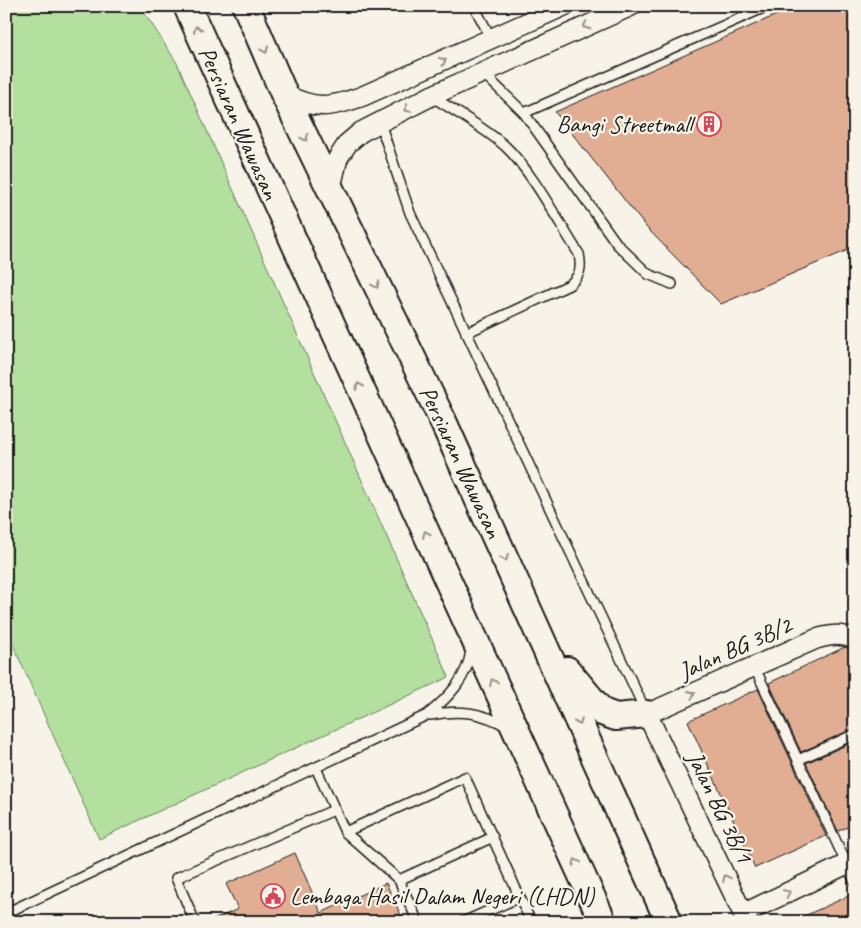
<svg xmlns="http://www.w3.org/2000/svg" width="861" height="928" viewBox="0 0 861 928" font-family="Caveat,sans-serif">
	<rect width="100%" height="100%" fill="#f7f3e8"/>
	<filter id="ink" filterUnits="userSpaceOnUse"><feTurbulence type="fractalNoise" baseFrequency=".02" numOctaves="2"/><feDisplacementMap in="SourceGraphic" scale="10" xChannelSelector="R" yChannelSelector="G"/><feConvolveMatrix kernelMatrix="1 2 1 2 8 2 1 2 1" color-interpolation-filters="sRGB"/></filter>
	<g filter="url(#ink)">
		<path fill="#b3e09e" stroke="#687e5d" d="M6 6H140L177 63 449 677 99 839 6 629Z"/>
		<g fill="#e1ae94" stroke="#1c1c1c">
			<path d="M797 6H855V247L721 304 646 227 555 112Z"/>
			<path d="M845 647 850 649 855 657V728L801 752 769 683Z"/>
			<path d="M758 689 826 836 755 868 688 721Z"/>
			<path d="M855 741V824L838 831 806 763Z"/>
			<path d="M295 853 321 913 386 883 404 922H209L238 909 226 884Z"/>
			<path d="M855 893V922H791Z"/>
		</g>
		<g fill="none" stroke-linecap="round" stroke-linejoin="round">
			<defs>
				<g id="lane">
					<path d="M474 6 492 40"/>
					<path d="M483 73 524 113 617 244 648 274 672 284"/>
					<path d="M431 96C456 112 483 127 505 146 531 170 559 223 579 254 582 269 580 276 569 285L466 333"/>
					<path d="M524 113 768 6"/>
					<path d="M380 123 410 213 646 712"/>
					<path d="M754 666 855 882"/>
					<path d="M430 715C459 709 482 712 508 727"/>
					<path d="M798 760 855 734"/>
					<path d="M316 768 345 832 399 880 418 922"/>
					<path d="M345 832 465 777 531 922"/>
					<path d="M399 880 493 837"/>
					<path d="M6 913 427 715C448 698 467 679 471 651"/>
					<path d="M195 922 176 878 334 810"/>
					<path d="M463 922 520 897"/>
				</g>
				<g id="street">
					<path d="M284 94C315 110 330 108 363 96L564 6"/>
					<path d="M330 191 338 158 348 143 361 132 431 96 631 6"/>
					<path d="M743 914 855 860"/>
					<path d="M747 922 647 714 816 639C830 635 841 633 855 639"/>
				</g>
				<g id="secondary">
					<path d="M187 6 603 922"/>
					<path d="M246 6 284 94 442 419 669 922"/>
					<path d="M567 670 602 712 616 717 647 714"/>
				</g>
			</defs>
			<use href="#lane" stroke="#1c1c1c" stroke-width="12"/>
			<use href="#street" stroke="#1c1c1c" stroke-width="22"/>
			<use href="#secondary" stroke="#1c1c1c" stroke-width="30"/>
			<use href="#lane" stroke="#f7f3e8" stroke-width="9"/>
			<use href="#street" stroke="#f7f3e8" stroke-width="19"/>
			<use href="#secondary" stroke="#f7f3e8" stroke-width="26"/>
		</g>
		<defs><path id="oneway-chevron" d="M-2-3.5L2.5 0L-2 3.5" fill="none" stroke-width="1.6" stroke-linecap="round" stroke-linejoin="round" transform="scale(1.25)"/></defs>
		<g stroke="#94928c">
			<use href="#oneway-chevron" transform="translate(586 26) rotate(155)"/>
			<use href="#oneway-chevron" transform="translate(197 29) rotate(-114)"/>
			<use href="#oneway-chevron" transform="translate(265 50) rotate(67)"/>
			<use href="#oneway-chevron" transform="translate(443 61) rotate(-24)"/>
			<use href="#oneway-chevron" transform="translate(407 109) rotate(153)"/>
			<use href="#oneway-chevron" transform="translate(305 138) rotate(64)"/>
			<use href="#oneway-chevron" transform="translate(376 285) rotate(64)"/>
			<use href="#oneway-chevron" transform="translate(359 386) rotate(-114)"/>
			<use href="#oneway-chevron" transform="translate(426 534) rotate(-114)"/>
			<use href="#oneway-chevron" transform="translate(505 558) rotate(66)"/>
			<use href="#oneway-chevron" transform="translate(493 682) rotate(-115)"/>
			<use href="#oneway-chevron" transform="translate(692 694) rotate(-24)"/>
			<use href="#oneway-chevron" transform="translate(579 722) rotate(66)"/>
			<use href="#oneway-chevron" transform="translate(576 862) rotate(-115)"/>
			<use href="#oneway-chevron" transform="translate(726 878) rotate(-116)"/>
			<use href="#oneway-chevron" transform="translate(787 893) rotate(-26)"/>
		</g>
	</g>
	<defs>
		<symbol id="building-ring" viewBox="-11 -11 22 22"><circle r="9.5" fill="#f7f3e8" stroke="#d1495b" stroke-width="1.5"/><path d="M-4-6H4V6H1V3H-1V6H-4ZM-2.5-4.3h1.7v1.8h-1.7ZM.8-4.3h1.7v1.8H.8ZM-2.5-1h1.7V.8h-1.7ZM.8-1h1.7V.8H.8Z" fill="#d1495b"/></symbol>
		<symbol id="civic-ring" viewBox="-11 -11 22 22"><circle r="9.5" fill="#f7f3e8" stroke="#d1495b" stroke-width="1.5"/><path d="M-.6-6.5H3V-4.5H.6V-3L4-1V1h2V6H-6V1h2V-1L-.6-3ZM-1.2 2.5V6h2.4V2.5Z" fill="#d1495b"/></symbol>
	</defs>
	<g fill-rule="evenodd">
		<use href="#building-ring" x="695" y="110" width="28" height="28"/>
		<use href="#civic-ring" x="259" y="882" width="28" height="28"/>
	</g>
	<g text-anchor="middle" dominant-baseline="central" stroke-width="4.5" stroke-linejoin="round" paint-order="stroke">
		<g font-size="24" fill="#1c1c1c" stroke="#f7f3e8">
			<text transform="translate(239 123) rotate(66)">Persiaran Wawasan</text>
			<text transform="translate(461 462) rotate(65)">Persiaran Wawasan</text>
			<text transform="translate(735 648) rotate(-24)">Jalan BG 3B/2</text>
			<text transform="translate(720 807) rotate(64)">Jalan BG 3B/1</text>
		</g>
		<g font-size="24" fill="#1c1c1c" stroke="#f7f3e8" text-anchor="end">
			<text x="692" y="124">Bangi Streetmall</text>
			<text x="290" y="896" text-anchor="start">Lembaga Hasil Dalam Negeri (LHDN)</text>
		</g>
	</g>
	<rect width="861" height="928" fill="none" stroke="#f7f3e8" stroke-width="25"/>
	<rect x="12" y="12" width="836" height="903" fill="none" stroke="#1c1c1c" stroke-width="2" filter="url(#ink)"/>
</svg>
